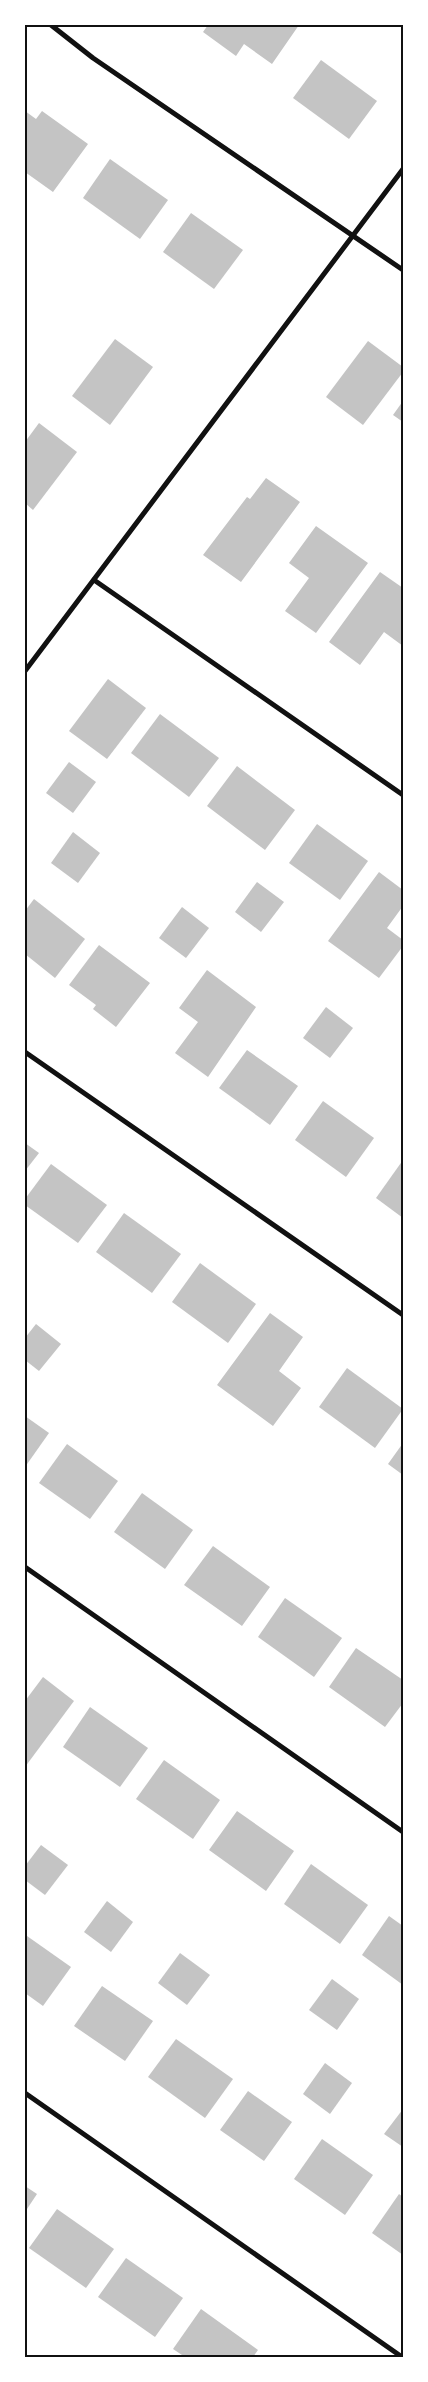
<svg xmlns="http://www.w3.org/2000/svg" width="428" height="2382" viewBox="0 0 428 2382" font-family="Jost,sans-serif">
	<rect width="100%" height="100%" fill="#fff"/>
	<g fill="#c4c4c4">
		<path d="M208 25H299L272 64 244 44 236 56 203 32Z"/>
		<path d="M321 60 377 101 349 139 293 98Z"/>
		<path d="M25 111 36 119 42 111 88 144 53 192 25 172Z"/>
		<path d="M110 159 168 200 140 239 83 198Z"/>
		<path d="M191 213 243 250 214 289 163 252Z"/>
		<path d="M115 339 153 367 110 425 72 396Z"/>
		<path d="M368 341 403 367V372L363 425 326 397Z"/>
		<path d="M403 401V422L393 415Z"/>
		<path d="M39 423 77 452 33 510 25 503V442Z"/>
		<path d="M266 478 300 502 241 582 203 555 247 497 250 499Z"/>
		<path d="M316 526 368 563 316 633 285 611 309 578 289 563Z"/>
		<path d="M380 572 403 588V646L384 632 360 665 329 642Z"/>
		<path d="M108 679 146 708 107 759 69 731Z"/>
		<path d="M160 714 219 758 189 797 131 753Z"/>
		<path d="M69 762 96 782 73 813 46 793Z"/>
		<path d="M237 766 295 810 265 850 207 806Z"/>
		<path d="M317 824 368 861 340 900 289 863Z"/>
		<path d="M73 832 100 853 78 883 51 863Z"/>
		<path d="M379 872 403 890V906L387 928 403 940V946L379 978 328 941Z"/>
		<path d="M257 882 284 902 261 932 235 912Z"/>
		<path d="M34 899 85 939 55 978 25 954V911Z"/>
		<path d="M182 907 209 928 186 958 159 938Z"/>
		<path d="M99 945 150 983 116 1027 93 1009 96 1005 69 985Z"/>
		<path d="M207 970 256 1007 208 1077 175 1053 198 1022 179 1008Z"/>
		<path d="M326 1007 353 1028 330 1058 303 1038Z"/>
		<path d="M247 1050 298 1086 270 1125 219 1088Z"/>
		<path d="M323 1101 374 1138 346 1177 295 1140Z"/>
		<path d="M25 1143 39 1153 25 1171Z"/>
		<path d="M403 1160V1218L376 1198Z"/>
		<path d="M51 1164 107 1205 78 1243 25 1205V1199Z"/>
		<path d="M124 1213 181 1254 152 1293 96 1252Z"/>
		<path d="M200 1263 256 1304 228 1343 172 1302Z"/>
		<path d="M270 1313 303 1337 279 1371 301 1388 273 1426 217 1385Z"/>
		<path d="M36 1324 61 1344 39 1371 25 1360V1338Z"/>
		<path d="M347 1368 403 1409 375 1448 319 1407Z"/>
		<path d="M25 1416 49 1433 25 1467Z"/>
		<path d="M403 1443V1475L388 1464Z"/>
		<path d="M67 1444 118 1481 90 1519 39 1483Z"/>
		<path d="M142 1493 193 1530 165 1569 114 1532Z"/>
		<path d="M213 1546 270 1587 242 1626 184 1585Z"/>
		<path d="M285 1598 342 1638 314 1677 258 1637Z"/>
		<path d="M356 1648 403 1680V1703L385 1727 329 1687Z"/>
		<path d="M43 1677 74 1701 25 1767V1701Z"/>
		<path d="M90 1707 148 1748 120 1787 63 1747Z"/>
		<path d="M164 1760 220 1800 193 1839 136 1799Z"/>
		<path d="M237 1811 294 1851 266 1891 209 1850Z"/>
		<path d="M41 1845 68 1865 45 1895 25 1880V1866Z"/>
		<path d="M311 1864 368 1905 340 1944 284 1904Z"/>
		<path d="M107 1901 133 1922 111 1952 84 1932Z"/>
		<path d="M389 1916 403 1926V1985L362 1955Z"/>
		<path d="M27 1936 71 1967 43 2006 25 1993V1938Z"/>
		<path d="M180 1953 210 1975 187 2005 158 1983Z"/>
		<path d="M332 1979 359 1999 337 2030 309 2010Z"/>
		<path d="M102 1986 153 2021 125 2061 74 2026Z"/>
		<path d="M176 2039 233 2079 205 2118 148 2077Z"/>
		<path d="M325 2063 352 2083 330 2114 303 2094Z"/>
		<path d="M248 2091 292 2122 264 2161 220 2130Z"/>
		<path d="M403 2109V2147L384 2134Z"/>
		<path d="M322 2139 373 2175 345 2215 294 2179Z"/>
		<path d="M25 2186 37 2194 25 2212Z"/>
		<path d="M399 2194 403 2197V2255L372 2233Z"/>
		<path d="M57 2209 114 2249 86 2288 29 2248Z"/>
		<path d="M126 2258 183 2298 155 2337 98 2297Z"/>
		<path d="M201 2309 258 2350 253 2357H185L173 2349Z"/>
	</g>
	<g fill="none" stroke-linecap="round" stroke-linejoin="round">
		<g stroke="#111" stroke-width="5">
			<path d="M51 25 93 58 403 270"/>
			<path d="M94 580 403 795"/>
			<path d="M25 671 403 169"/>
			<path d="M25 1052 403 1315"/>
			<path d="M25 1567 403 1832"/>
			<path d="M25 2093 402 2357"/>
		</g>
	</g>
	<rect width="428" height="2382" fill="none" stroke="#ffffff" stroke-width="52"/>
	<rect x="26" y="26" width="376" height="2330" fill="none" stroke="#111" stroke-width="2"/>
</svg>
